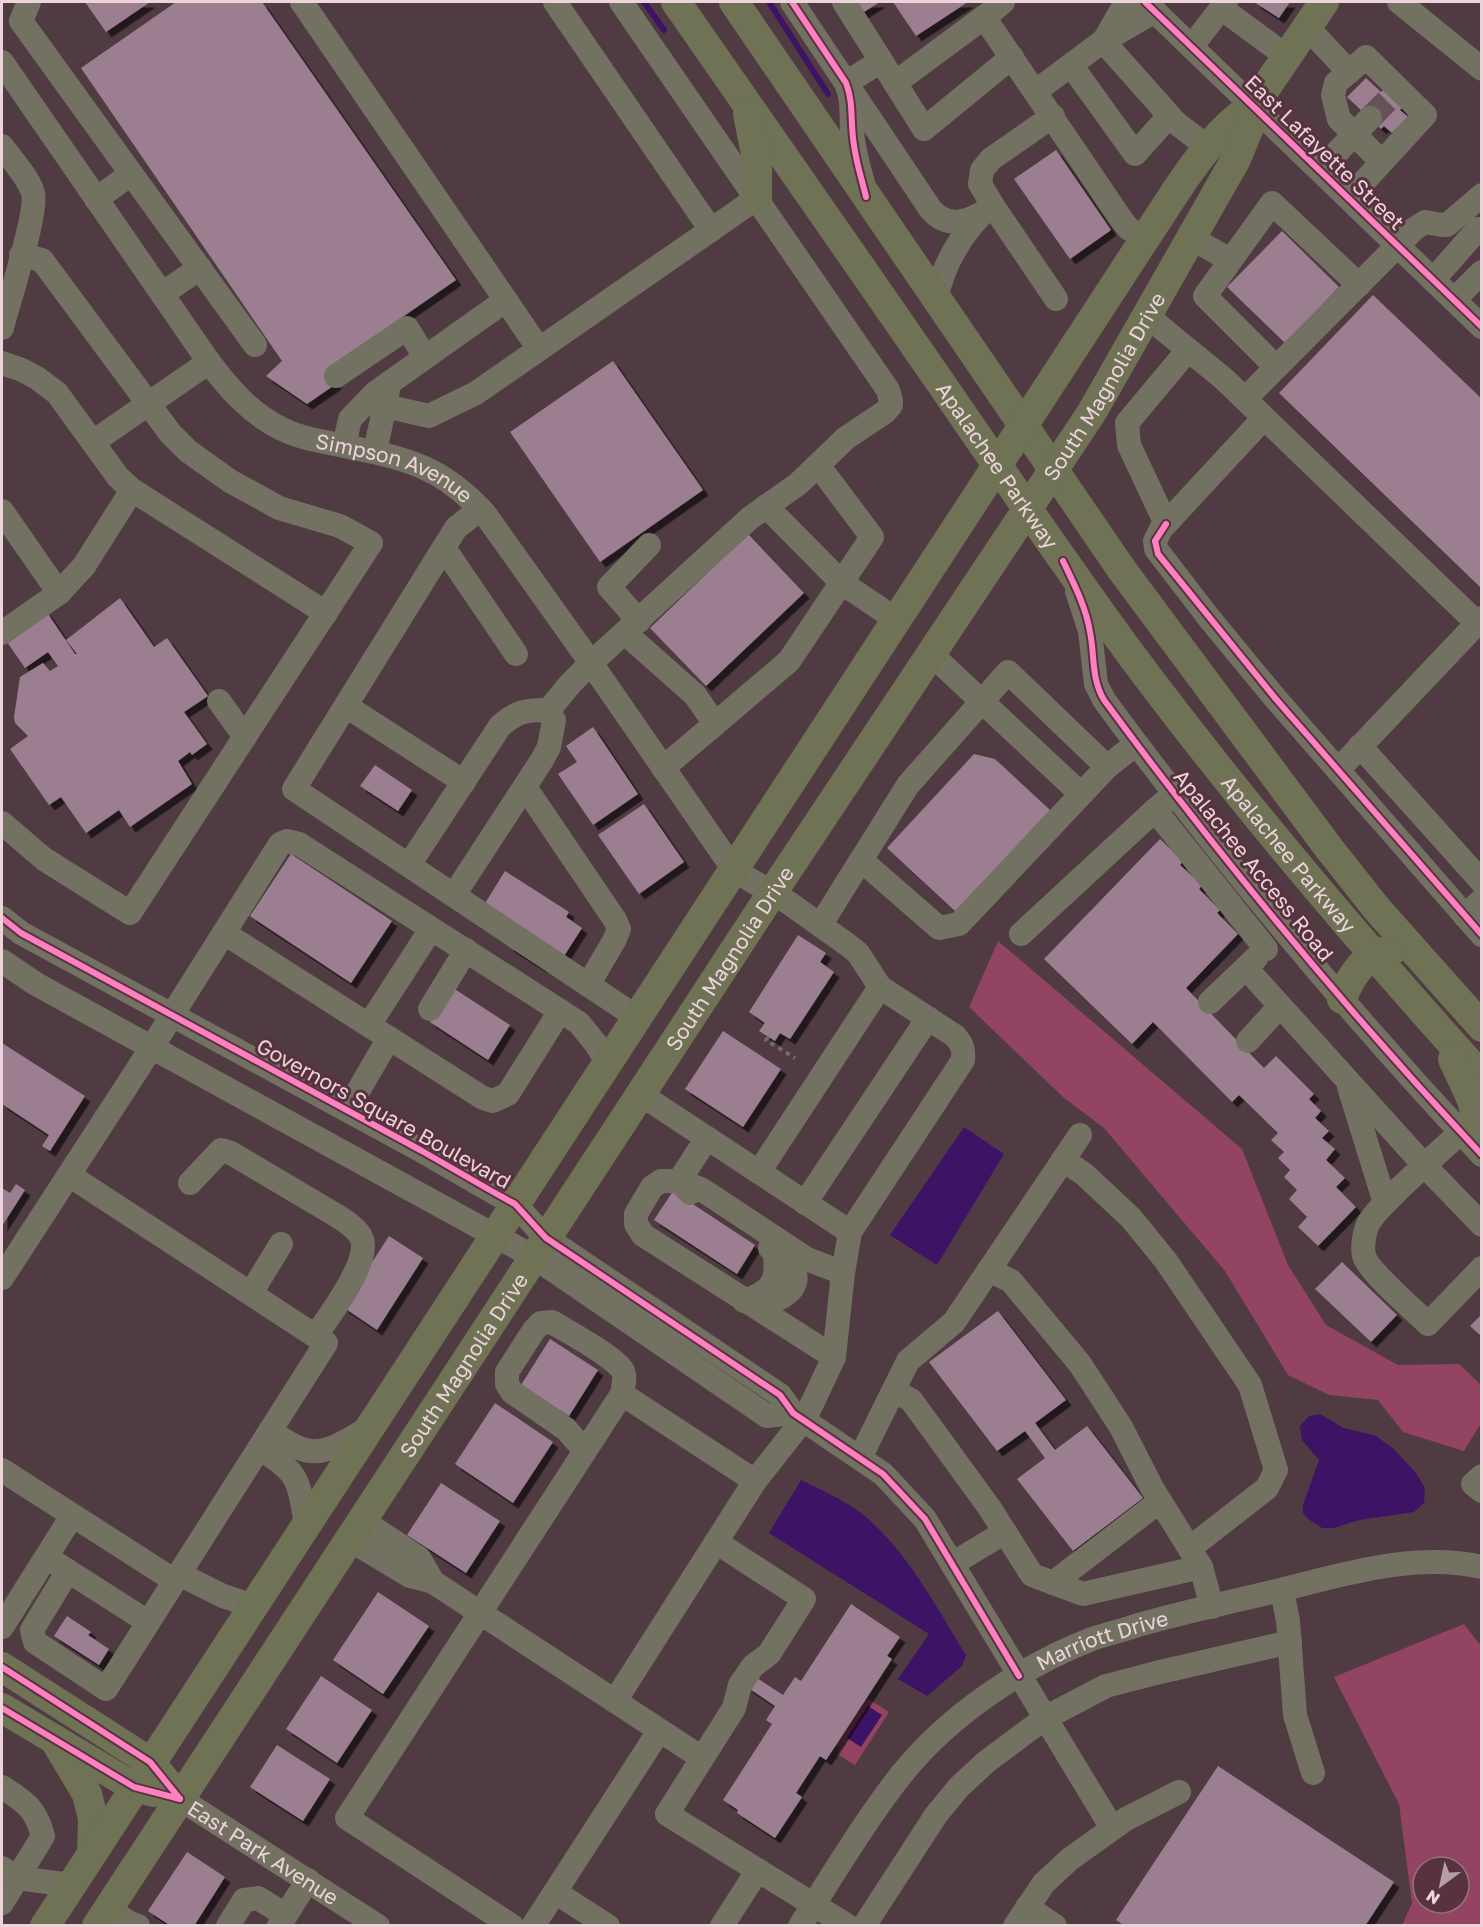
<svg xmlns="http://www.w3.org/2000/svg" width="1483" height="1927" viewBox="0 0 1483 1927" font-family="'Golos Text',sans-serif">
	<defs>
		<filter id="shadow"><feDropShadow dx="5.5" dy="5.5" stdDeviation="0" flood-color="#0009"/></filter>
	</defs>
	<rect width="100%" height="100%" fill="#503b42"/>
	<g fill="#934462" fill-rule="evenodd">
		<path d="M998 941 1242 1149 1288 1265 1326 1325 1398 1365 1459 1364 1481 1385V1423L1464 1451 1403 1432 1378 1400 1329 1395 1288 1375 1225 1271 1104 1128 1063 1097 969 1007Z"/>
		<path d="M1464 1624 1481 1646V1925H1402L1412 1903 1399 1804 1334 1677ZM1423 1867H1459V1903H1423Z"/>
		<path d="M867 1698 889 1712 855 1765 837 1754 841 1748 836 1745Z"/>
	</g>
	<g fill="#3c1365">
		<path d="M964 1127 1004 1154 937 1265 890 1235Z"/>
		<path d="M1320 1414 1344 1428 1376 1436 1394 1449 1416 1473 1425 1488 1424 1503 1414 1512 1359 1520 1334 1528H1322L1308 1519 1303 1513V1505L1319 1460 1302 1440 1300 1426 1309 1416Z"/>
		<path d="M801 1480C823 1491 847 1501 866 1517 909 1554 936 1607 966 1655L962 1666 927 1696 898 1679 929 1634 769 1533Z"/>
		<path d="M868 1706 882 1715 861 1747 847 1738Z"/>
	</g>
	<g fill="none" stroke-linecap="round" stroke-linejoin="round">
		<g stroke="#3c1365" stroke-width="6">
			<path d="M644 2 664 30"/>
			<path d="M769 2 828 94"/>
		</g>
	</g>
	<g fill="#9b7f90" filter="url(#shadow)">
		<path d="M85 2H150L106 32Z"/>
		<path d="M176 2H262L456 280 326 370 336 384 307 404 266 376 282 361 81 68Z"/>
		<path d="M850 2H880L859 15Z"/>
		<path d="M893 2H968L916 36Z"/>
		<path d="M1254 2H1290L1279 18Z"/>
		<path d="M1366 78 1381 92 1384 89 1402 107 1400 110 1408 117 1392 133 1384 126 1381 129 1347 97Z"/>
		<path d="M1056 150 1111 230 1070 259 1014 179Z"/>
		<path d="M1282 231 1339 287 1285 343 1227 287Z"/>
		<path d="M1373 295 1482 399V585L1480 587 1279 393Z"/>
		<path d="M613 361 703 490 600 562 510 432Z"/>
		<path d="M748 534 804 593 706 686 650 628Z"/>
		<path d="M120 598 154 647 167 638 208 696 184 712 207 744 192 755 190 752 178 761 192 784 130 827 119 810 86 833 61 797 49 805 10 749 28 736 15 723 14 717 20 677 43 663 50 671 58 666 48 652 25 668 5 639 46 611 75 654H77L66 640Z"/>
		<path d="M593 727 638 794 593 825 558 774 577 762 566 746Z"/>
		<path d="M974 754 995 759 1050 810 956 912 887 848Z"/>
		<path d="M375 765 412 790 398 811 360 786Z"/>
		<path d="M644 804 684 862 639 894 598 835Z"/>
		<path d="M1160 839 1183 861 1180 865 1202 885 1199 889 1220 910 1217 913 1238 934 1186 988 1264 1068 1276 1056 1314 1094 1309 1099 1321 1111 1315 1118 1329 1131 1322 1138 1335 1149 1326 1160 1345 1178 1336 1187 1356 1207 1318 1246 1298 1227 1307 1217 1289 1199 1297 1190 1284 1177 1290 1170 1278 1158 1284 1152 1271 1140 1278 1133 1239 1095 1232 1102 1153 1022 1132 1044 1044 959Z"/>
		<path d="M291 854 392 921 351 983 250 916Z"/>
		<path d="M505 871 569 912 566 917 582 928 564 956 541 967 508 946 520 928 484 905Z"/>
		<path d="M798 935 826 953 820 962 834 972 790 1039 780 1033 775 1041 759 1031 765 1023 749 1012Z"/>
		<path d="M453 988 510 1025 488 1060 430 1022Z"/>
		<path d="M723 1031 781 1069 743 1127 685 1089Z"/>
		<path d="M2 1043 85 1096 50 1151 42 1146 49 1135 2 1104Z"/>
		<path d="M16 1184 25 1190 2 1226V1188L10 1193Z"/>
		<path d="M673 1191 755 1245 737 1274 654 1220Z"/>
		<path d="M389 1236 423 1258 377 1330 343 1307Z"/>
		<path d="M1342 1262 1397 1315 1371 1342 1315 1289Z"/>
		<path d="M998 1311 1066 1400 1035 1423 1055 1450 1087 1426 1143 1498 1073 1551 1017 1479 1045 1458 1025 1431 997 1451 929 1362Z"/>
		<path d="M1482 1314V1337L1470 1326Z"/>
		<path d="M550 1339 598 1370 569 1416 521 1385Z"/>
		<path d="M495 1403 553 1442 513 1503 455 1464Z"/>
		<path d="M441 1483 500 1521 466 1573 407 1535Z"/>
		<path d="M378 1592 429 1626 383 1694 333 1660Z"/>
		<path d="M851 1604 900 1637 887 1656 892 1659 836 1745 826 1760 820 1756 796 1793 802 1797 775 1838 737 1813 738 1810 723 1800 772 1724 766 1720 775 1706 747 1687 754 1676 783 1695 795 1677 801 1681Z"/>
		<path d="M67 1616 91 1632 88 1635 109 1649 99 1665 54 1636Z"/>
		<path d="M321 1676 372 1710 337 1763 286 1729Z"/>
		<path d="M277 1745 330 1779 303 1821 250 1787Z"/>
		<path d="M1218 1766 1394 1882 1365 1926H1125L1116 1920Z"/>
		<path d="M187 1852 225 1877 194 1926H171L148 1911Z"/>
	</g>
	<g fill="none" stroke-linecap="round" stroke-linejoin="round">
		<path stroke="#685259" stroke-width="24" stroke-dasharray="24 12" stroke-linecap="butt" d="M1370 118 1392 96"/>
		<path stroke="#736e65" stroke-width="4" stroke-dasharray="4.5 4.5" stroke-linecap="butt" d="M768 1037 766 1040 795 1058"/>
		<g stroke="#737162" stroke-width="24">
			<path d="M29 2 21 21 255 345"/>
			<path d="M302 2 539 349"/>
			<path d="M555 2 711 230"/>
			<path d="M792 2 846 83C853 99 851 113 852 130 853 148 858 165 863 183"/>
			<path d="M844 2 924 129 1012 57"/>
			<path d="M1145 2 1482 327"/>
			<path d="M1399 2 1482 69"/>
			<path d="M1221 8 1286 56"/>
			<path d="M984 17 1121 219 1128 228 1145 239"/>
			<path d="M1307 27 1349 72"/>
			<path d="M1105 39 1126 2"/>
			<path d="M1103 41 1176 123 1208 147"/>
			<path d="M1192 46 1226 2"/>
			<path d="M881 61 846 83 931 210C950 231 973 220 993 206"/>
			<path id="s1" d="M2 62 209 362C229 389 251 414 282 429 300 438 320 441 340 445 403 458 440 464 485 514L591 663 734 870 789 903 848 945 858 953 880 987 955 1036C962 1044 964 1049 963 1060L850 1232 843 1273 834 1357 812 1404 803 1420 755 1481 615 1701"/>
			<path d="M1071 65 1135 154 1169 116"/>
			<path d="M895 83 991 12 1003 2"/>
			<path d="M1036 91 1103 41 1155 11"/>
			<path d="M1053 116 991 159 982 170 980 184 993 206 1056 299"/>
			<path d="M2 146C11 159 29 178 33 193 38 213 8 303 2 328"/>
			<path d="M1320 170 1370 118"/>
			<path d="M1349 198 1425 115 1366 57 1336 83 1333 95 1339 119 1382 162"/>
			<path d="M96 199 131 174"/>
			<path d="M1191 238 1230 260"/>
			<path d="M1433 280 1478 229 1482 233"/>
			<path d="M162 294 200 268"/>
			<path d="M936 299C943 266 958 239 981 215"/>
			<path d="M1454 300 1482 272"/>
			<path d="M1147 316 1224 379 1477 623"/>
			<path d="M2 363 22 370 37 378 57 393 118 477 132 490 326 613"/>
			<path d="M1276 367 1205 296 1272 203 1359 285"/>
			<path d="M336 376 407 328 425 357"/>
			<path d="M1245 399 1414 229 1425 222 1442 225H1447L1482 195"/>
			<path d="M385 406 429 416 476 393 757 198"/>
			<path d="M1264 418 1161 529 1155 541 1156 549 1209 618 1275 698 1482 935"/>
			<path d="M93 442 209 362"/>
			<path d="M344 446 350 419 375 393 506 300"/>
			<path d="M375 452 388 390"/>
			<path d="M766 506 842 583 897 620"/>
			<path d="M480 509 456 528 294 789 638 1018"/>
			<path d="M2 511 59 593"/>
			<path d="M1166 524 1129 445 1127 423 1188 350"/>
			<path d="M444 548 516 654"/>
			<path d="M1077 591 1090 631 1096 684 1104 700C1221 859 1347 1011 1482 1155"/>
			<path d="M639 621 609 587 649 545"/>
			<path d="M2 633 59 593 84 566 132 490"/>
			<path d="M625 633 695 695 715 724 663 768"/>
			<path d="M931 654 1081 794"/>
			<path d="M219 701 245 737"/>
			<path d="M346 706 464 782"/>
			<path d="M547 712 571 683 591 663 750 518 798 484 846 438 885 412 891 405V401L888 390 621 2"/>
			<path d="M715 724 789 661 872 537 818 465"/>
			<path d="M1360 746 1482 882"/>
			<path d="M1338 770 1482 618"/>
			<path d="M525 787 615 920 619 929 614 941 588 985"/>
			<path d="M1155 810 1266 949"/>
			<path d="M2 823 44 859 130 913 371 543 340 526 279 508 252 493 230 481 188 451 170 433 42 260 21 255"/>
			<path d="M861 860 939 928 959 924 1107 767 1136 744"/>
			<path d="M409 865 500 726C516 712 525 710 545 710L554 720 549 747 542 760 454 895"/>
			<path d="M1465 916 1482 900"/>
			<path d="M2 918 21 933 422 1151 495 1193 515 1204 546 1238 780 1395 793 1413 883 1474 925 1519 1112 1828"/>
			<path d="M821 924 908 785 1008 672 1107 767"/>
			<path d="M224 933 483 1098 493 1101 508 1094 560 1011"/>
			<path d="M1021 934 1155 810 1174 794"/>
			<path d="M2 961 36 984 534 1257 767 1416 793 1413"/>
			<path d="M1246 968 1424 1165 1482 1225"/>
			<path d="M1210 1002 1256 958"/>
			<path d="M430 1009 466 950"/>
			<path d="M369 1025 431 929"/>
			<path d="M1248 1041 1280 1006"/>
			<path d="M1349 1087 1385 1203"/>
			<path d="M640 1094 850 1232"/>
			<path d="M347 1110 389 1038"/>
			<path d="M1461 1132C1440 1151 1419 1170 1399 1189 1389 1200 1375 1211 1368 1224 1364 1233 1362 1247 1364 1256 1369 1272 1414 1310 1428 1324L1482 1268"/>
			<path d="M1063 1160 1084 1174 1131 1218 1166 1261 1250 1385 1276 1470 1267 1488 1190 1548"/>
			<path d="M759 1172 880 987"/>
			<path d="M190 1183 221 1150 231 1153 334 1214C343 1220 358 1228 362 1239 370 1263 329 1315 316 1336"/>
			<path d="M690 1193 679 1181 707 1138"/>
			<path d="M805 1203 928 1018"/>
			<path d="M989 1270 1011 1281 1080 1364 1121 1427 1152 1488 1201 1567 1212 1607"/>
			<path d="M2 1278 152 1047 280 844 287 841 299 844 579 1023 596 1044 608 1063"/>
			<path d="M251 1293 281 1244"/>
			<path d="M747 1300C774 1290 779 1279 774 1250"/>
			<path d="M744 1301C750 1302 757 1304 763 1303 779 1301 802 1290 794 1270 790 1260 779 1253 770 1248"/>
			<path d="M834 1357 643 1235 636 1224V1214L652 1187 661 1181H679L701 1189 807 1259 843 1273"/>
			<path d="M894 1391 911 1400 989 1507 1032 1575 1083 1594 1201 1567"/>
			<path d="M622 1394 755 1481"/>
			<path d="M270 1431C279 1437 289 1444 299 1448 324 1459 348 1439 369 1428"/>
			<path d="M259 1448C299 1473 298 1478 306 1524"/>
			<path d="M860 1458 908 1361 954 1322 1080 1135"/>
			<path d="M2 1470 175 1581"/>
			<path d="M1482 1476 1473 1484 1482 1491"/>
			<path d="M363 1521 419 1558 433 1582"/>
			<path d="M350 1540 410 1576 433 1582 702 1758"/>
			<path d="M716 1542 804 1599 769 1654 753 1666 740 1685 734 1708 667 1814 848 1926"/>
			<path d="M54 1562 148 1622"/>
			<path d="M952 1564 1005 1532"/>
			<path d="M68 1571 32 1630 35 1642 106 1689 326 1343 69 1175"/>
			<path d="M179 1574 223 1596 253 1606"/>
			<path d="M1053 1583 1160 1501"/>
			<path d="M1282 1590 1288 1621 1295 1715 1313 1773"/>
			<path d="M2 1627 72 1516"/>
			<path d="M2 1787C25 1802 35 1807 43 1836L2 1903"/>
			<path id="s2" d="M180 1799 378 1926"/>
			<path d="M2 1868 17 1878 71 1885"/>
			<path d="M555 1892 608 1926"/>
			<path d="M1027 1907 1055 1926"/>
			<path d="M108 1909 130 1923 138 1926"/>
			<path d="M228 1926 244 1900 258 1898 285 1915"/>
			<path d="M279 1926 308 1880"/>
			<path d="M512 1926 347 1818 622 1394C623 1387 626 1378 623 1371 614 1356 568 1332 552 1322L541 1323 534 1330 507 1372V1384L512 1392 566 1429 585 1451"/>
			<path d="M533 1926 659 1731"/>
			<path d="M722 1926 758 1870"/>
			<path id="s3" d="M800 1926C833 1875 864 1822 901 1775 948 1716 1022 1666 1092 1639 1106 1634 1121 1631 1135 1626 1180 1613 1226 1603 1272 1592 1338 1576 1414 1551 1482 1567"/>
			<path d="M864 1926 936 1815 959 1787 986 1762 1045 1718 1106 1686 1156 1673 1290 1642"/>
			<path d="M1015 1926 1044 1883 1070 1859 1126 1819 1179 1792"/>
		</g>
		<g stroke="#6f7254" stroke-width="30">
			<path id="s4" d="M676 2C763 127 851 253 938 379 1002 472 1065 565 1132 656 1241 802 1359 941 1482 1077"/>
			<path d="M734 2 1122 570 1328 847 1377 909 1482 1027"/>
			<path d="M748 114 757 159V198"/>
			<path d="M1342 999C1349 978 1367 950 1391 951"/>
			<path d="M1453 1059 1472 1100 1482 1139"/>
			<path d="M2 1667 150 1762 180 1799"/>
			<path d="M2 1708 134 1787 154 1792"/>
			<path d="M56 1742 87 1794 93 1818 92 1853"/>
			<path d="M45 1926 1176 191C1198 158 1220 128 1254 105"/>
			<path id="s5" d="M97 1926 772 893 1092 412 1236 159 1250 125 1254 105 1324 2"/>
		</g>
		<defs>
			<g id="cycleway">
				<path d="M792 2 846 83C854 103 850 123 854 145 856 162 862 180 866 197"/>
				<path d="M1145 2 1482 327"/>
				<path d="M1166 524 1155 541 1158 554 1275 698 1482 935"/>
				<path d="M1063 561C1074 584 1086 607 1090 632 1095 657 1091 678 1104 700 1221 859 1347 1011 1482 1155"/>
				<path d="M2 918 21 933 422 1151 495 1193 515 1204 546 1238 780 1395 793 1413 883 1474 925 1519 1019 1676"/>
				<path d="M2 1667 150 1762 180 1799"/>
				<path d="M2 1708 134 1787 180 1799"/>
			</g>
		</defs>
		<use href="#cycleway" stroke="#59323f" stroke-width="10"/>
		<use href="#cycleway" stroke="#ff80c0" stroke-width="6"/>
	</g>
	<g text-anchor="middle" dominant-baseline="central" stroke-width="6" stroke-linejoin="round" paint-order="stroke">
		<g font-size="21" fill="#edd4db" stroke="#59323f">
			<text transform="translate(1325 152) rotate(44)">East Lafayette Street</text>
			<text stroke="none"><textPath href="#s5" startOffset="1840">South Magnolia Drive</textPath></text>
			<text stroke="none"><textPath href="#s4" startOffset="564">Apalachee Parkway</textPath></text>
			<text stroke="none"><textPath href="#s1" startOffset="584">Simpson Avenue</textPath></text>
			<text stroke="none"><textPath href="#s4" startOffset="1050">Apalachee Parkway</textPath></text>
			<text transform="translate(1254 865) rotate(51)">Apalachee Access Road</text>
			<text stroke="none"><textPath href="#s5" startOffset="1156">South Magnolia Drive</textPath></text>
			<text transform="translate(384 1113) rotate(29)">Governors Square Boulevard</text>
			<text stroke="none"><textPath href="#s5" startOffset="670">South Magnolia Drive</textPath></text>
			<text stroke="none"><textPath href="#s3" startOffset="428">Marriott Drive</textPath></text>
			<text stroke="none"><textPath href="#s2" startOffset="99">East Park Avenue</textPath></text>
		</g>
	</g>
	<rect width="1483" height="1927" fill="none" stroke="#edd4db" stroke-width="6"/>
	<g transform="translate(1441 1885) rotate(213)"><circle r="28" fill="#59323f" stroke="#94737d" stroke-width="1.5"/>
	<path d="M0-4.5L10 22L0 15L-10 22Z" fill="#b69ea5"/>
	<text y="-9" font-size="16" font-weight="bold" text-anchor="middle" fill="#edd4db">N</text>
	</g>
</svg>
